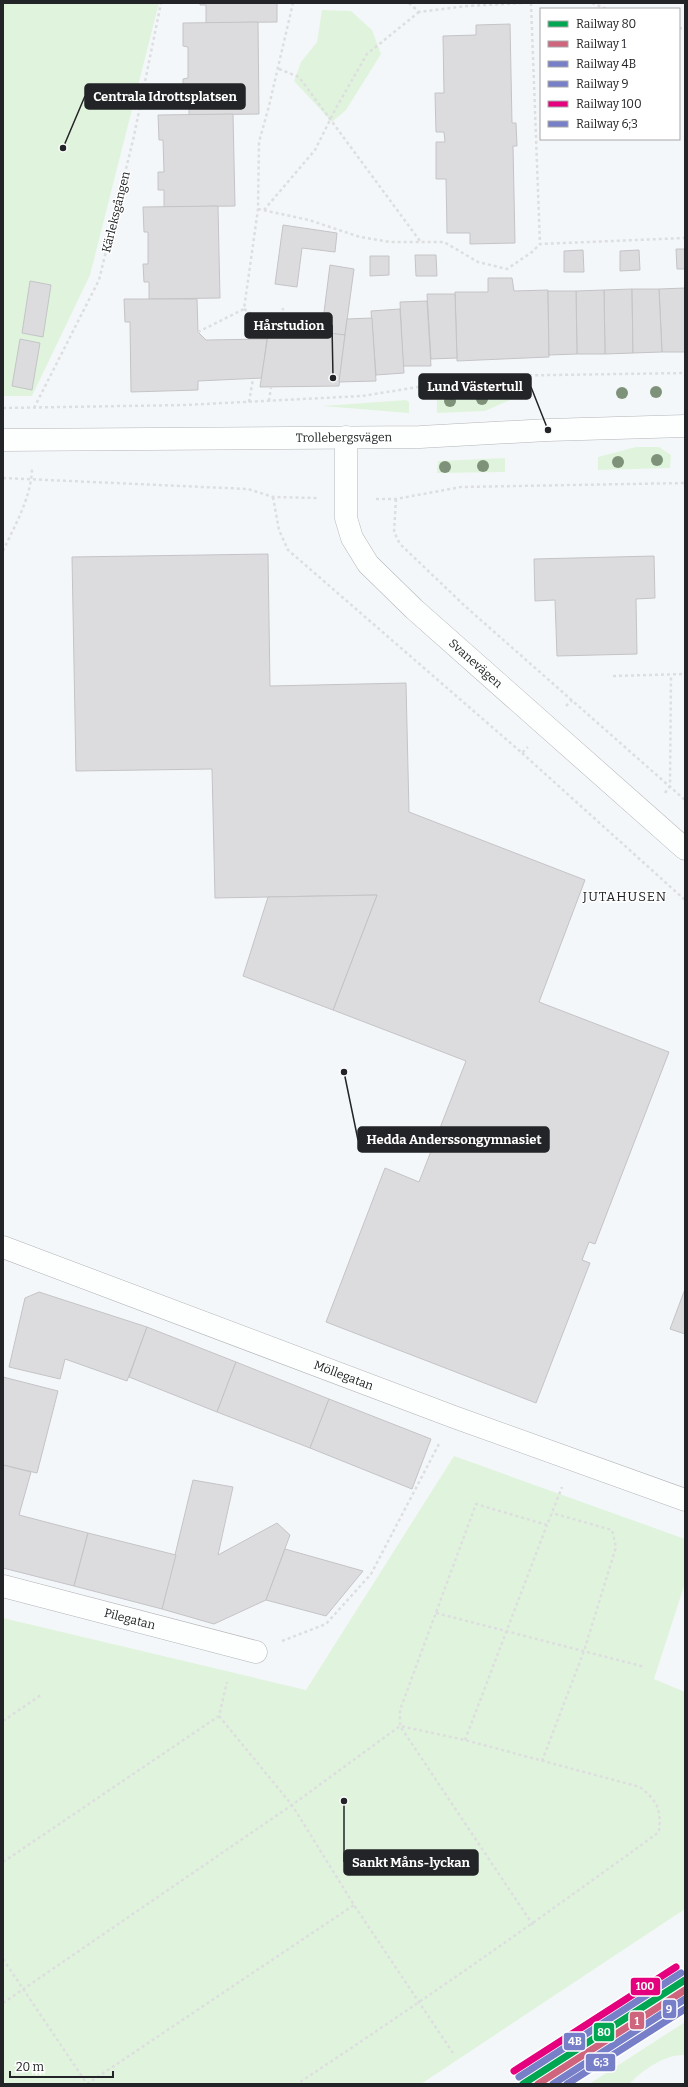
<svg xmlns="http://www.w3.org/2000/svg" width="688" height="2087" viewBox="0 0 688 2087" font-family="Bitter,serif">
	<rect width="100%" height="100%" fill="#f4f7fa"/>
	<g fill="#e0f4dd">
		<path d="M3 3H159L90 275 32 396H3Z"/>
		<path d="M322 10 351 11 372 30 381 54 346 110 332 122 294 81 301 62 317 42Z"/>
		<path d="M510 393V400L485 411 437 413V395Z"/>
		<path d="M406 400 409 402V413L322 406Z"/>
		<path d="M636 447H659L671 455 670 468 598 470V457Z"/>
		<path d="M505 458V472L437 473 438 461Z"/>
		<path d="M454 1456 685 1539V1583L654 1679 685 1692V1909L421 2084H3V1618L306 1690Z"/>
		<path d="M685 2022V2055C665 2054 643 2070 629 2084H589Z"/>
	</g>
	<g fill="#dcdcde" stroke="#c4c4c6">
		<path d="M200 3H277V22L206 23V5H200Z"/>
		<path d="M258 22 259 114 189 115V96L183 97V79L188 78V47L183 46V23Z"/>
		<path d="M510 24 512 123H516L517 146H513L515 243 470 244V233H447L446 179H436V142H445L444 132H436L435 93H444L443 36 476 35V25Z"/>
		<path d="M233 114 235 206 164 207V190H158V172H164L163 140H159L158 115Z"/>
		<path d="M218 206 220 298 149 299V282H144L143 264H148V232H144L143 207Z"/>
		<path d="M283 225 337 233 335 252 302 248 297 287 275 284Z"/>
		<path d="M676 249H685V269H677Z"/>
		<path d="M583 250 584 272H564V251Z"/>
		<path d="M639 250 640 270 620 271V251Z"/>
		<path d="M415 255H436L437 276H416Z"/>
		<path d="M370 256H389V275L370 276Z"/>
		<path d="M330 265 354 269 345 335 323 333 327 326 323 320Z"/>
		<path d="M488 278H512L514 291 548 290 549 357 457 361 455 292H488Z"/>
		<path d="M30 281 51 285 43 337 22 333Z"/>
		<path d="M685 288V352H662L659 289Z"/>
		<path d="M632 289 633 353 605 354 604 290Z"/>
		<path d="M632 289H659L662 352 633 353Z"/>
		<path d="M604 290 605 354H577L576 291Z"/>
		<path d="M548 291H576L577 354 549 355Z"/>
		<path d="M427 294H455L457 358 431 359Z"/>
		<path d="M124 299H197L198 332 206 340 267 339 262 378 198 381V390L131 392 130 322H125Z"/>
		<path d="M427 301 431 366H403L400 302Z"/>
		<path d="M400 309 404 373 376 375 371 311Z"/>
		<path d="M303 316 311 317 314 320 313 331 345 335 339 386 260 387 269 328 299 330 300 319Z"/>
		<path d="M372 318 376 381 339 382 347 319Z"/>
		<path d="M20 339 40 343 32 390 12 386Z"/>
		<path d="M268 554 270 686 406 683 409 812 585 880 539 1002 669 1052 595 1244 589 1242 582 1260 590 1263 536 1403 326 1322 385 1168 419 1182 466 1061 333 1010 377 895 215 898 212 769 76 771 72 557Z"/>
		<path d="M654 556 655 598 636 599 637 654 557 656 555 600 535 601 534 559Z"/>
		<path d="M377 895 333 1010 243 976 268 897Z"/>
		<path d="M685 1289V1334L670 1329Z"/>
		<path d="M39 1292 147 1327 127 1381 65 1359 60 1379 9 1367 25 1298Z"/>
		<path d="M147 1327 236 1362 217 1412 129 1377Z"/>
		<path d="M236 1362 329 1399 310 1448 217 1412Z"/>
		<path d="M3 1377 58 1391 37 1473 3 1465Z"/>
		<path d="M329 1399 431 1439 412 1489 310 1448Z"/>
		<path d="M3 1465 31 1472 19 1515 88 1533 74 1586 3 1568Z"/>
		<path d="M193 1480 233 1487 218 1555 277 1523 290 1535 266 1600 214 1624 162 1609Z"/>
		<path d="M88 1533 176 1555 162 1609 74 1586Z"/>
		<path d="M285 1549 363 1571 326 1616 266 1600Z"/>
	</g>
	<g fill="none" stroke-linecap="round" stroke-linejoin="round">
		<defs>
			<g id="minor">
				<path id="s1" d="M346 437V518L352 538 368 564 414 609 685 849"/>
				<path id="s2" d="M3 440 420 437 548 430 685 426"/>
				<path id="s3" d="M3 1247 454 1417 685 1500"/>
				<path id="s4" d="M3 1586 256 1652"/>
			</g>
		</defs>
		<use href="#minor" stroke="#b3b5b7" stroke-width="23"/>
		<g stroke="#dddedf" stroke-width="2.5" stroke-dasharray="3 3" stroke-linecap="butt">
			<path d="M409 3 419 12 467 6 522 3"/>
			<path d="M531 3 540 244 685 238"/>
			<path d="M592 3 607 9"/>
			<path d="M679 28 685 29"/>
			<path d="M279 69 299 77 420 241"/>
			<path d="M258 209 309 220 360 237 390 242H444L478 262 507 269 532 252 540 244"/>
			<path d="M264 210 315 150 336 108 367 54 419 12"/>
			<path d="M244 309 261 320 258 339"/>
			<path d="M280 328 283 308"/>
			<path d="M198 332 244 309 258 209 259 142 269 106 293 3"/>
			<path d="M269 401 271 387"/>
			<path d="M249 402 253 379"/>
			<path d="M3 408 185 405 362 396 487 376 685 373"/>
			<path d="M34 408 99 280 134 136 161 3"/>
			<path d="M3 478 248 489 273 497 317 498"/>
			<path d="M273 497 279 530 288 550 522 753 528 747"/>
			<path d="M376 499H396L461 487 685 483"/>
			<path d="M396 499 394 532 400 544 466 607 685 800"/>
			<path d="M3 551C15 525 31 498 32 469"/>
			<path d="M613 676 685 674"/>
			<path d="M566 706 572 700"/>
			<path d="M522 753 685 900"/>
			<path d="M665 793 670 786 671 676"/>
			<path d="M436 1613 645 1667"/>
			<path d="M282 1641 326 1624 371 1574 440 1442"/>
			<path d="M219 1716 292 1805 354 1905 453 2053"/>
			<path d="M3 1721 41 1695"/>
			<path d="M465 1740 547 1525"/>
			<path d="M542 1761 584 1651 616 1547 612 1530 552 1513"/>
			<path d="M3 1862 219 1716 227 1682"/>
			<path d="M533 1925 400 1726V1710L476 1504 547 1525 562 1487"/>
			<path d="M3 1959 87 2084"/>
			<path d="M3 2003 292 1805 400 1726 465 1740 640 1787C658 1802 661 1808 659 1832 540 1919 420 2003 297 2084"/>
			<path d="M87 2084 354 1905"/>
		</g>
		<use href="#minor" stroke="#fdfefe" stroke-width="22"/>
		<defs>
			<path id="rail-1" d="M523 2084 685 1980"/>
			<path id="rail-2" d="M538 2084 685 1990"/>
			<path id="rail-3" d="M519 2077 681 1973"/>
			<path id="rail-4" d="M553 2084 685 1999"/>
			<path id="rail-5" d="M514 2071 676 1967"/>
			<path id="rail-6" d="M567 2084 685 2009"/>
		</defs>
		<use href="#rail-1" stroke="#fff" stroke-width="10"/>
		<use href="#rail-2" stroke="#fff" stroke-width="10"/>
		<use href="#rail-3" stroke="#fff" stroke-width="10"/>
		<use href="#rail-4" stroke="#fff" stroke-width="10"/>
		<use href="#rail-5" stroke="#fff" stroke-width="10"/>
		<use href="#rail-6" stroke="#fff" stroke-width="10"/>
		<use href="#rail-1" stroke="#00a651" stroke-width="7"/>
		<use href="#rail-2" stroke="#cf657c" stroke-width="7"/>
		<use href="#rail-3" stroke="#767fc8" stroke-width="7"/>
		<use href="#rail-4" stroke="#767fc8" stroke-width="7"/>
		<use href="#rail-5" stroke="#e5007d" stroke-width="7"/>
		<use href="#rail-6" stroke="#767fc8" stroke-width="7"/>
	</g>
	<g fill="#7e927a">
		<circle cx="656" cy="392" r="6"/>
		<circle cx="622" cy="393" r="6"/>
		<circle cx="482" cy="399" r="6"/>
		<circle cx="450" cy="401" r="6"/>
		<circle cx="657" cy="460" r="6"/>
		<circle cx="618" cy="462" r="6"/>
		<circle cx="483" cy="466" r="6"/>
		<circle cx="445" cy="467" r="6"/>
	</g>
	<g text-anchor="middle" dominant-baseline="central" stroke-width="3" stroke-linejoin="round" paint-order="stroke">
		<g font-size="12" fill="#232427" stroke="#fff">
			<text transform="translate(116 212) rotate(-76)">Kärleksgången</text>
			<text stroke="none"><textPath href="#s2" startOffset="341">Trollebergsvägen</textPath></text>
			<text stroke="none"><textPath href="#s1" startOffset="279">Svanevägen</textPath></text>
			<text stroke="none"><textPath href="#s3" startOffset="364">Möllegatan</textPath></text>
			<text stroke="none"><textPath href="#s4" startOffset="131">Pilegatan</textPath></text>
		</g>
		<g font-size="13" letter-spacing="1" fill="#232427" stroke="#fff">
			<text x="625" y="896">JUTAHUSEN</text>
		</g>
	</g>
	<path fill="none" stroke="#232427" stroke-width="1.5" d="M63 148L85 96M333 378L332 325M548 430L531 387M344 1072L358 1140M344 1801L344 1862"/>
	<g fill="#232427" stroke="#fff" stroke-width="1.5">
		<circle cx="63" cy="148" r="4"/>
		<circle cx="333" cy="378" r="4"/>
		<circle cx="548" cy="430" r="4"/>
		<circle cx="344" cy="1072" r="4"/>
		<circle cx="344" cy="1801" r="4"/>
	</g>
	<g fill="#232427" stroke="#232427" stroke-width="1.5">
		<rect x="85" y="84" width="160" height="25" rx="4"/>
		<rect x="245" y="313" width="87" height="25" rx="4"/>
		<rect x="419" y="374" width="112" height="25" rx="4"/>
		<rect x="358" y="1127" width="191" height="25" rx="4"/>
		<rect x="344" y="1850" width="134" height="25" rx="4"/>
	</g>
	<g font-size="13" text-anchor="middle" font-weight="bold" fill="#fff">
		<text x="165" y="101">Centrala Idrottsplatsen</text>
		<text x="289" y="330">Hårstudion</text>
		<text x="475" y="391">Lund Västertull</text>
		<text x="454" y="1144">Hedda Anderssongymnasiet</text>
		<text x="411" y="1867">Sankt Måns-lyckan</text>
	</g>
	<g stroke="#fff" stroke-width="1.5">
		<rect x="630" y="1977" width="31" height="19" rx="4" fill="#e5007d"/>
		<rect x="662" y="1999" width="15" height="20" rx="4" fill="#767fc8"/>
		<rect x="629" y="2011" width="16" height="19" rx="4" fill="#cf657c"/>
		<rect x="593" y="2022" width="22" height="20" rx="4" fill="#00a651"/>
		<rect x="563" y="2032" width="23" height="19" rx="4" fill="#767fc8"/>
		<rect x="585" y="2053" width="31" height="19" rx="4" fill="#767fc8"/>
	</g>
	<g font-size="11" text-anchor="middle" font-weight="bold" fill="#fff">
		<text x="645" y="1990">100</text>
		<text x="669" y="2013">9</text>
		<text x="637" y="2025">1</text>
		<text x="604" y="2036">80</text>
		<text x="575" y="2045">4B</text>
		<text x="601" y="2066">6;3</text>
	</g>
	<rect width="688" height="2087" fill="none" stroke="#232427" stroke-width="8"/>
	<rect x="540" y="8" width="140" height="132" fill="#ffffff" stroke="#a7a7a9"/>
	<rect x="548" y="21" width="20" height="6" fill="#00a651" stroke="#a7a7a9"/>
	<text x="576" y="28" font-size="12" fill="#232427">Railway 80</text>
	<rect x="548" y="41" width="20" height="6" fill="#cf657c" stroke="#a7a7a9"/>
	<text x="576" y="48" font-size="12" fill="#232427">Railway 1</text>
	<rect x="548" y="61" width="20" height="6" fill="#767fc8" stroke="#a7a7a9"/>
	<text x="576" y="68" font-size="12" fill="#232427">Railway 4B</text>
	<rect x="548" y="81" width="20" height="6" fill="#767fc8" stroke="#a7a7a9"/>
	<text x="576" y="88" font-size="12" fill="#232427">Railway 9</text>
	<rect x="548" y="101" width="20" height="6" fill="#e5007d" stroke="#a7a7a9"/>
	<text x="576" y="108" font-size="12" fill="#232427">Railway 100</text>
	<rect x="548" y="121" width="20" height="6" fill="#767fc8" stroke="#a7a7a9"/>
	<text x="576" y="128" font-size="12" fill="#232427">Railway 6;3</text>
	<path d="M10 2071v6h103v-6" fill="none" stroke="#232427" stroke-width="2"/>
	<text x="16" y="2071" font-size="12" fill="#232427" stroke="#ffffff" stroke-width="3" paint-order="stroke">20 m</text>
</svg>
